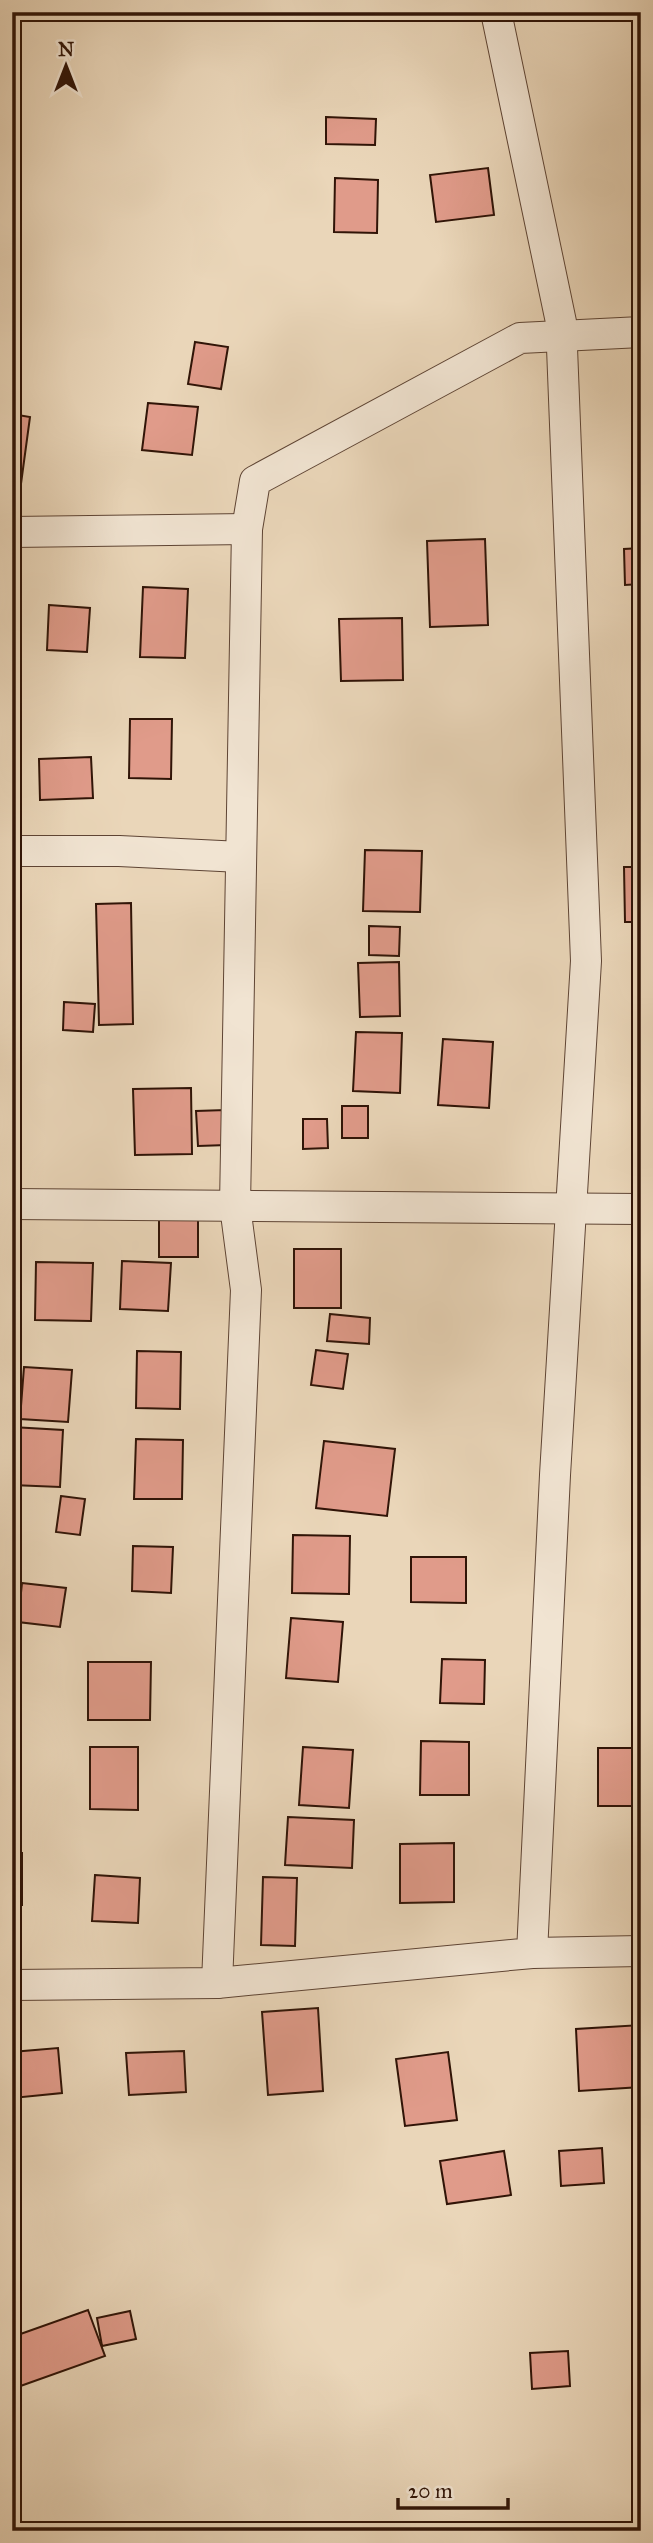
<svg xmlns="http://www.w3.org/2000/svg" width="653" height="2543" viewBox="0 0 653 2543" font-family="'IM FELL Great Primer',serif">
	<rect width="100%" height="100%" fill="#ead6b9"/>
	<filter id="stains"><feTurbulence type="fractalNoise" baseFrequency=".00286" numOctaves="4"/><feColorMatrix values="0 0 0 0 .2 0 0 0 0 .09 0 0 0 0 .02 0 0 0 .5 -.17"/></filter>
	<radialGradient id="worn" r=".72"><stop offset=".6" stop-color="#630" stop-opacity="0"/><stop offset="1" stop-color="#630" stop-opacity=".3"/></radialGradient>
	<g fill="#e09b8a" stroke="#301407" stroke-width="2">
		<path d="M326 117 376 119 375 145 326 144Z"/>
		<path d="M488 168 494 215 436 222 430 175Z"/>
		<path d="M335 178 378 180 377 233 334 232Z"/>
		<path d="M195 342 228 347 221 389 188 384Z"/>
		<path d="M148 403 198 407 192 455 142 450Z"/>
		<path d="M12 414 30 417 18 506H12Z"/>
		<path d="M485 539 488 625 430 627 427 541Z"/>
		<path d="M641 548V584L625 585 624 549Z"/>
		<path d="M143 587 188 589 185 658 140 657Z"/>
		<path d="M49 605 90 608 87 652 47 650Z"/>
		<path d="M402 618 403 680 341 681 339 619Z"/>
		<path d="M130 719H172L171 779 129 778Z"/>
		<path d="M91 757 93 798 40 800 39 759Z"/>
		<path d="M365 850 422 851 420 912 363 911Z"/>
		<path d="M624 867H641V922H625Z"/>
		<path d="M131 903 133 1024 99 1025 96 904Z"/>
		<path d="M369 926 400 927 399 956 369 955Z"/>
		<path d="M399 962 400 1016 360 1017 358 963Z"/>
		<path d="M64 1002 95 1004 93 1032 63 1030Z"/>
		<path d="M356 1032 402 1033 400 1093 353 1091Z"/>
		<path d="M443 1039 493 1042 489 1108 438 1105Z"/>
		<path d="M191 1088 192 1154 135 1155 133 1089Z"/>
		<rect x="342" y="1106" width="26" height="32"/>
		<path d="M226 1110 227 1145 198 1146 196 1111Z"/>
		<path d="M303 1119H327L328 1148 303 1149Z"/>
		<rect x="159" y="1220" width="39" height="37"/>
		<rect x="294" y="1249" width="47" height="59"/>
		<path d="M122 1261 171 1263 168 1311 120 1309Z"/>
		<path d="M36 1262 93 1263 91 1321 35 1320Z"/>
		<path d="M330 1314 370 1318 369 1344 327 1341Z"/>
		<path d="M316 1350 348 1354 343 1389 311 1385Z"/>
		<path d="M137 1351 181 1352 180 1409 136 1408Z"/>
		<path d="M24 1367 72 1370 68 1422 20 1419Z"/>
		<path d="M12 1427 63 1430 60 1487 12 1485Z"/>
		<path d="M136 1439 183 1440 182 1499H134Z"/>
		<path d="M324 1441 395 1449 387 1516 316 1508Z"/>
		<path d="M61 1496 85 1499 80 1535 56 1532Z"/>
		<path d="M293 1535 350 1536 349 1594 292 1593Z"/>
		<path d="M133 1546 173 1547 171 1593 132 1591Z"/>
		<path d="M411 1557H466V1603L411 1602Z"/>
		<path d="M22 1583 66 1588 60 1627 18 1622Z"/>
		<path d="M291 1618 343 1622 338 1682 286 1678Z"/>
		<path d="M12 1637 20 1638 18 1668H12Z"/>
		<path d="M442 1659 485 1660 484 1704 440 1703Z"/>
		<path d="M88 1662H151L150 1720H88Z"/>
		<path d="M12 1672 20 1673 17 1720H12Z"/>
		<path d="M421 1741 469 1742V1795H420Z"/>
		<path d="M90 1747H138V1810L90 1809Z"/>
		<path d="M303 1747 353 1750 349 1808 299 1805Z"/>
		<rect x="598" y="1748" width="43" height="58"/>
		<rect x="12" y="1757" width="8" height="64"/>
		<path d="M288 1817 354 1820 352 1868 285 1865Z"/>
		<path d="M454 1843V1902L400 1903V1844Z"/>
		<rect x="12" y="1853" width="10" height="52"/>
		<path d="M95 1875 140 1878 138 1923 92 1921Z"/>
		<path d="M263 1877 297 1878 295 1946 261 1945Z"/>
		<path d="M318 2008 323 2091 268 2095 262 2012Z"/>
		<path d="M641 2025V2087L579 2091 576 2029Z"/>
		<path d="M58 2048 62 2093 13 2098 12 2052Z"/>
		<path d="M184 2051 186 2092 129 2095 126 2053Z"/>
		<path d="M448 2052 457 2120 405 2126 396 2059Z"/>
		<path d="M602 2148 604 2183 561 2186 559 2151Z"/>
		<path d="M504 2151 511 2195 447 2204 440 2161Z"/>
		<path d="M88 2310 105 2356 12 2389V2337Z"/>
		<path d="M130 2311 136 2339 102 2346 97 2318Z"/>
		<path d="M568 2351 570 2386 532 2389 530 2353Z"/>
	</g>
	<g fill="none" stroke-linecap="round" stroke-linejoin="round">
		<defs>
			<g id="minor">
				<path d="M12 532 247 529"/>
				<path d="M12 851H119L241 857"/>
				<path d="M12 1204 641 1209"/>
				<path d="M532 1953 641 1951"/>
				<path d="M217 1983 246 1290 235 1206 247 529 255 481 520 338 641 332"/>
				<path d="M12 1985 217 1983 532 1953 555 1475 586 961 561 322 496 12"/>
			</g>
		</defs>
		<use href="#minor" stroke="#5e4434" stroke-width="32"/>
		<use href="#minor" stroke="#f1e4d2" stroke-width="30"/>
	</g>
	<rect width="653" height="2543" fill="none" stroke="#ead6b9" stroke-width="42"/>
	<rect x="14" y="14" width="625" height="2515" fill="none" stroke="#301407" stroke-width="3.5"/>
	<rect x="21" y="21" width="611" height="2501" fill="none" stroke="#301407" stroke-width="2"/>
	<g transform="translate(66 66)" stroke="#f1e4d2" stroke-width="5" paint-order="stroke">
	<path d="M0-5L12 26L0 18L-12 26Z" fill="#301407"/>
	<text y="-10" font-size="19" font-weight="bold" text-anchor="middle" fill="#301407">N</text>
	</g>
	<path d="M398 2498v10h110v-10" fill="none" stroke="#301407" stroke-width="3.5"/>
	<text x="408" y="2498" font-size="21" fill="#301407" stroke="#f1e4d2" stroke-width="5" paint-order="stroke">20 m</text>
	<rect width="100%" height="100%" filter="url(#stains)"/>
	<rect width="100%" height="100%" fill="url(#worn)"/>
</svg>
